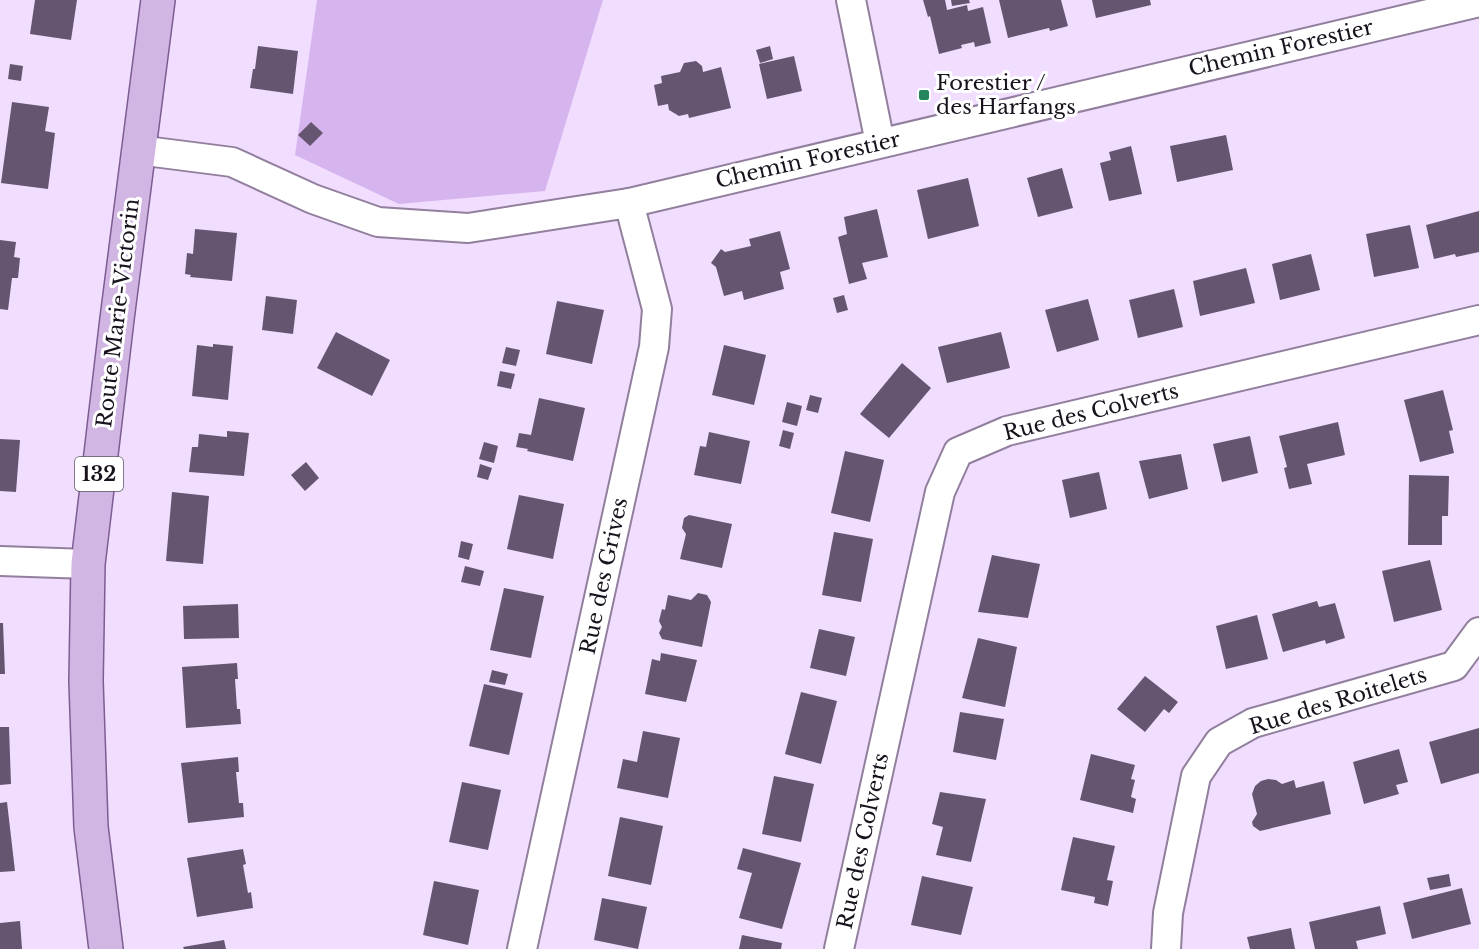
<svg xmlns="http://www.w3.org/2000/svg" width="1479" height="949" viewBox="0 0 1479 949" font-family="'Libre Baskerville',serif">
	<rect width="100%" height="100%" fill="#f1deff"/>
	<path fill="#d6b4ee" d="M317 0H603L545 191 399 204 295 155Z"/>
	<g fill="#665571">
		<path d="M35 0H77L71 40 30 34Z"/>
		<path d="M923 0H945L947 10 967 5 968 11 983 7 991 43 975 47 974 42 961 45 962 48 939 54 930 16 928 17Z"/>
		<path d="M951 0H969L970 3 952 6Z"/>
		<path d="M999 0H1061L1068 26 1050 31 1049 28 1008 38Z"/>
		<path d="M1092 0H1150L1151 5 1096 18Z"/>
		<path d="M258 46 298 51 293 94 250 88 253 69H255Z"/>
		<path d="M770 46 773 59 760 63 756 50Z"/>
		<path d="M794 56 802 91 767 99 759 64Z"/>
		<path d="M696 61 702 66 703 72 721 67 731 108 689 118 688 114 679 116 669 110 668 104 658 106 654 85 662 83 661 76 680 72 684 63Z"/>
		<path d="M10 64 23 66 21 81 8 79Z"/>
		<path d="M12 102 49 107 45 131 55 133 48 189 1 183Z"/>
		<path d="M311 122 323 133 310 146 298 135Z"/>
		<path d="M1226 135 1233 170 1177 182 1170 146Z"/>
		<path d="M1131 146 1142 194 1109 201 1100 163 1111 160 1109 152Z"/>
		<path d="M1062 168 1073 208 1038 217 1027 178Z"/>
		<path d="M968 178 979 226 928 239 917 190Z"/>
		<path d="M877 209 888 257 862 263 867 279 849 284 838 237 847 234 844 217Z"/>
		<path d="M1479 211V252L1456 257 1455 254 1434 259 1426 225Z"/>
		<path d="M1410 225 1419 268 1374 277 1366 234Z"/>
		<path d="M195 229 237 233 232 281 190 277 191 275 185 274 187 253 193 254Z"/>
		<path d="M780 231 790 269 780 272 784 289 744 300 742 291 724 296 716 267 711 263 721 249 725 252 751 246 749 239Z"/>
		<path d="M0 240 16 242 14 257 20 258 18 278H12L8 310 0 309Z"/>
		<path d="M1311 254 1320 290 1280 300 1272 264Z"/>
		<path d="M1246 268 1255 303 1200 316 1193 281Z"/>
		<path d="M1174 289 1183 327 1138 338 1129 300Z"/>
		<path d="M844 295 848 310 837 313 833 298Z"/>
		<path d="M266 296 297 300 293 334 262 330Z"/>
		<path d="M1088 299 1099 340 1057 352 1045 310Z"/>
		<path d="M557 301 604 310 592 364 546 354Z"/>
		<path d="M336 332 390 360 372 396 317 368Z"/>
		<path d="M1001 332 1010 368 947 383 938 347Z"/>
		<path d="M213 344 233 346 228 400 192 396 197 345 213 347Z"/>
		<path d="M724 345 766 355 754 405 712 395Z"/>
		<path d="M506 347 520 350 516 366 502 363Z"/>
		<path d="M902 363 931 388 889 438 860 414Z"/>
		<path d="M500 371 515 374 511 389 497 386Z"/>
		<path d="M1443 390 1453 430 1449 431 1454 453 1420 462 1404 400Z"/>
		<path d="M810 395 822 398 818 413 806 410Z"/>
		<path d="M539 398 585 408 573 461 527 451 528 449 516 447 519 433 531 435Z"/>
		<path d="M787 402 802 406 797 426 782 422Z"/>
		<path d="M1338 422 1345 455 1307 464 1312 484 1289 489 1284 468 1287 467 1279 436Z"/>
		<path d="M783 430 794 433 790 449 779 446Z"/>
		<path d="M227 431 249 433 244 476 189 472 192 447H198L199 434 227 437Z"/>
		<path d="M709 432 750 441 741 484 694 475 700 446 706 447Z"/>
		<path d="M1250 436 1258 473 1222 482 1213 444Z"/>
		<path d="M0 439 20 440 16 492 0 491Z"/>
		<path d="M484 442 498 446 494 463 479 459Z"/>
		<path d="M845 451 884 460 870 522 831 513Z"/>
		<path d="M1181 454 1188 489 1149 499 1139 461Z"/>
		<path d="M306 462 319 478 305 491 291 475Z"/>
		<path d="M480 464 492 468 488 480 477 477Z"/>
		<path d="M1099 472 1107 509 1070 518 1062 480Z"/>
		<path d="M1409 475 1449 476 1448 516H1442V545H1408Z"/>
		<path d="M172 492 209 496 203 564 166 561Z"/>
		<path d="M519 495 564 504 553 559 507 549Z"/>
		<path d="M689 515 732 524 722 568 680 559 686 534 682 528 684 518Z"/>
		<path d="M834 532 873 539 861 602 822 595Z"/>
		<path d="M461 541 473 544 469 560 458 557Z"/>
		<path d="M992 555 1040 564 1028 618 978 612Z"/>
		<path d="M1430 560 1442 610 1394 622 1382 571Z"/>
		<path d="M465 566 484 571 480 586 461 582Z"/>
		<path d="M504 588 544 596 531 658 490 650Z"/>
		<path d="M698 593 707 595 711 602 702 647 662 639 659 633 662 627 659 621 662 609 665 610 668 595 691 600Z"/>
		<path d="M1317 601 1319 607 1335 603 1345 638 1326 644 1325 640 1283 652 1272 614Z"/>
		<path d="M238 604 239 638 184 639 183 606Z"/>
		<path d="M1257 615 1268 659 1226 669 1216 626Z"/>
		<path d="M0 623H3L5 674H0Z"/>
		<path d="M819 629 855 637 846 676 810 668Z"/>
		<path d="M978 638 1017 647 1005 707 962 698Z"/>
		<path d="M661 653 697 660 686 702 645 694 652 659 660 661Z"/>
		<path d="M237 663 238 679H235L237 709H240L241 724 186 728 182 667Z"/>
		<path d="M492 670 508 674 505 685 489 682Z"/>
		<path d="M1145 676 1178 702 1169 713 1164 709 1145 732 1117 709Z"/>
		<path d="M484 684 523 693 509 755 469 746Z"/>
		<path d="M801 692 837 701 821 764 785 754Z"/>
		<path d="M960 712 1004 719 996 760 953 752Z"/>
		<path d="M0 727H9L11 784 0 785Z"/>
		<path d="M1479 728V773L1441 784 1429 742Z"/>
		<path d="M643 731 680 738 668 798 617 788 623 759 637 762Z"/>
		<path d="M1399 749 1408 782 1396 785 1399 794 1364 804 1353 762Z"/>
		<path d="M1091 754 1135 765 1131 779 1135 780 1131 797 1136 799 1133 813 1080 800Z"/>
		<path d="M238 757 239 772H236L239 803H243L244 817 188 823 181 763Z"/>
		<path d="M774 776 814 784 801 842 762 834Z"/>
		<path d="M1268 779 1276 780 1282 784 1294 780 1296 788 1324 781 1331 814 1260 831 1253 826 1252 822 1257 814 1252 794 1255 786 1261 781Z"/>
		<path d="M462 782 501 790 488 850 449 842Z"/>
		<path d="M940 792 986 799 971 862 936 855 943 827 932 824Z"/>
		<path d="M7 802 15 871 0 872V803Z"/>
		<path d="M620 817 663 826 651 885 608 876Z"/>
		<path d="M1073 837 1115 846 1107 880 1113 881 1108 906 1094 903 1095 897 1061 890Z"/>
		<path d="M743 848 801 863 782 929 739 918 752 873 737 869Z"/>
		<path d="M243 849 246 864 243 865 248 893 251 892 253 908 197 917 187 858Z"/>
		<path d="M1449 874 1451 886 1430 890 1427 878Z"/>
		<path d="M922 876 973 887 961 935 911 925Z"/>
		<path d="M434 881 479 890 468 945 423 935Z"/>
		<path d="M1462 888 1471 924 1412 939 1403 903Z"/>
		<path d="M602 898 647 907 638 949 594 940Z"/>
		<path d="M1380 906 1386 934 1356 941 1358 949H1315L1309 922Z"/>
		<path d="M20 921 22 949H0V923Z"/>
		<path d="M1291 928 1295 949H1250L1247 937Z"/>
		<path d="M742 935 782 943 781 949H739Z"/>
		<path d="M224 940 226 949H184L183 947Z"/>
	</g>
	<g fill="none" stroke-linecap="round" stroke-linejoin="round">
		<defs>
			<g id="minor">
				<path d="M851 0 880 143"/>
				<path d="M138 150 232 162 313 199 378 222 468 228 629 203 1479 2"/>
				<path d="M0 561 88 564"/>
				<path d="M522 949 654 347 657 309 629 203"/>
				<path d="M839 949 940 492 958 452 1007 431 1479 320"/>
				<path d="M1166 949 1168 913 1196 776 1219 742 1253 723 1454 666 1479 632"/>
			</g>
			<path id="primary" d="M106 949 91 827 86 681 88 564 117 319 158 0"/>
		</defs>
		<use href="#minor" stroke="#917f9d" stroke-width="32"/>
		<use href="#primary" stroke="#7d5d92" stroke-width="36"/>
		<use href="#minor" stroke="#fff" stroke-width="28"/>
		<use href="#primary" stroke="#d1b6e3" stroke-width="33"/>
	</g>
	<rect fill="#25855d" stroke="#fff" stroke-width="2" x="918" y="89" width="12" height="12" rx="3"/>
	<g text-anchor="middle" dominant-baseline="central" stroke-width="6" stroke-linejoin="round" paint-order="stroke">
		<rect fill="#fff" stroke="#5d5961" stroke-width="1.5" x="75" y="457" width="48" height="34" rx="4.5"/>
		<g font-size="20" font-weight="bold" fill="#18121d">
			<text x="99" y="474">132</text>
		</g>
		<g font-size="21" fill="#18121d" stroke="#fff">
			<text transform="translate(1281 48) rotate(-13)">Chemin Forestier</text>
			<text transform="translate(808 160) rotate(-13)">Chemin Forestier</text>
			<text transform="translate(118 313) rotate(-83)">Route Marie-Victorin</text>
			<text transform="translate(1091 412) rotate(-14)">Rue des Colverts</text>
			<text transform="translate(604 576) rotate(-78)">Rue des Grives</text>
			<text transform="translate(1338 701) rotate(-17)">Rue des Roitelets</text>
			<text transform="translate(863 841) rotate(-78)">Rue des Colverts</text>
		</g>
		<g font-size="21" fill="#18121d" stroke="#fff" text-anchor="start">
			<text x="936" y="83">Forestier /<tspan x="936" dy="24">des Harfangs</tspan></text>
		</g>
	</g>
</svg>
